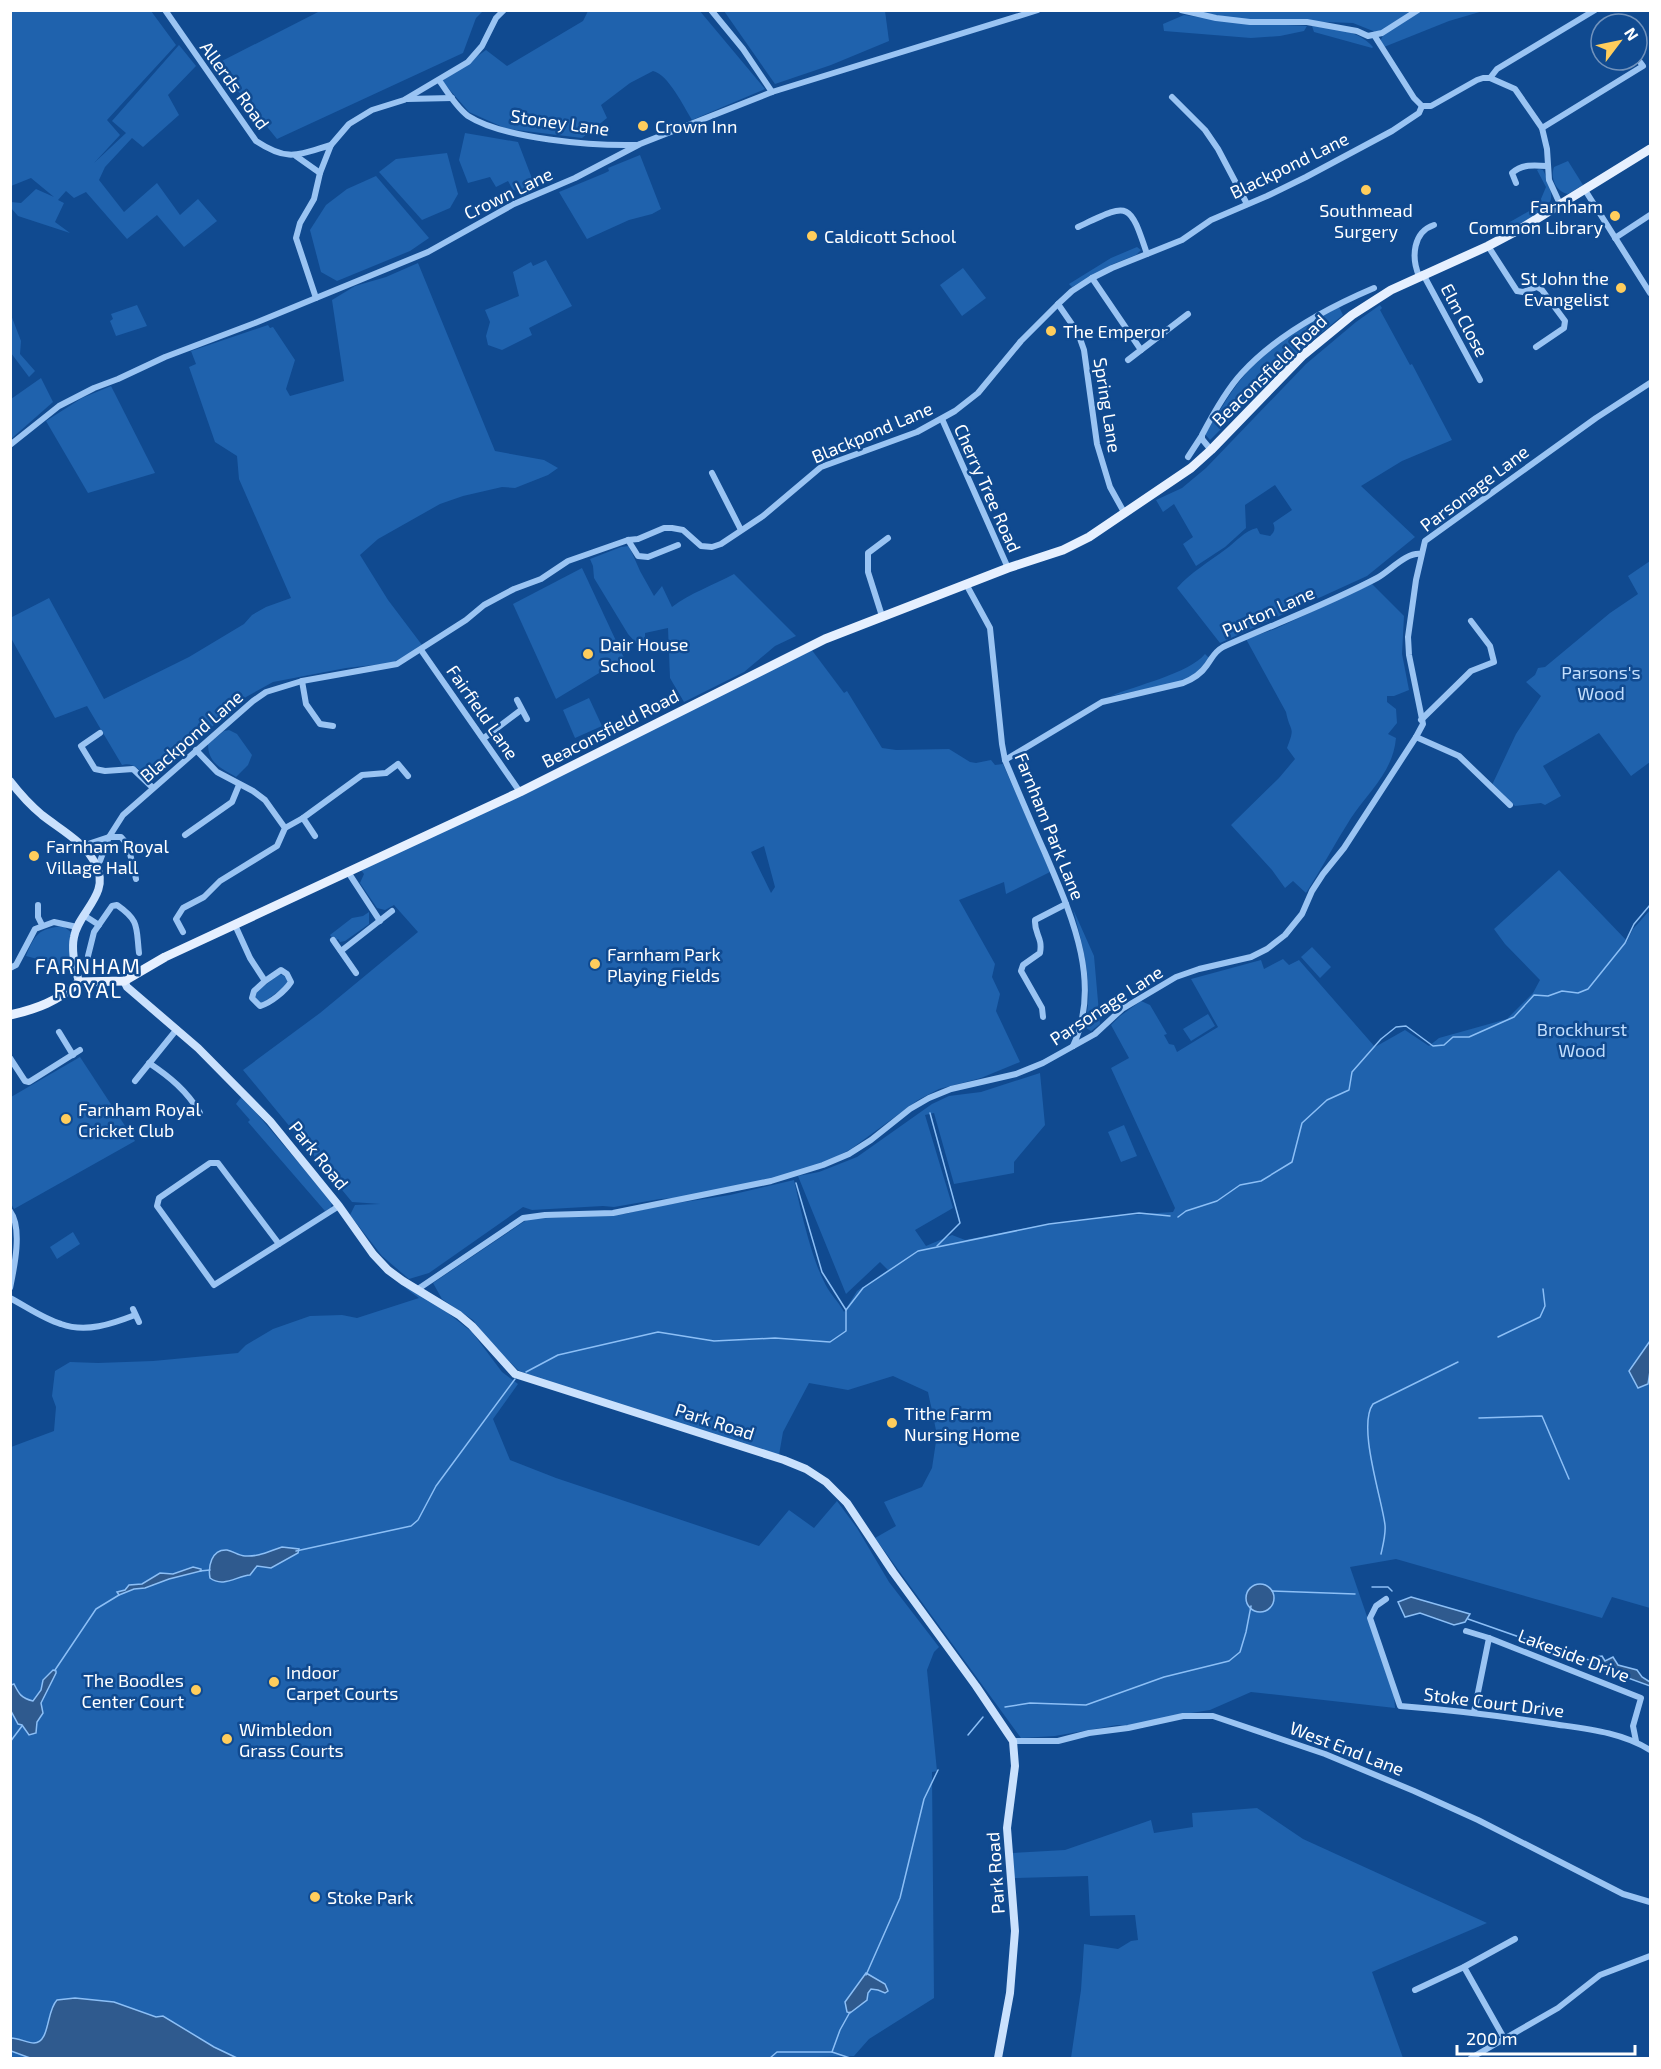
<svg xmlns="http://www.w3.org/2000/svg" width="1661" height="2069" viewBox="0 0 1661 2069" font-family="'Exo 2',sans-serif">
	<rect width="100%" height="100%" fill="#104a90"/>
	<g fill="#1f62ad" fill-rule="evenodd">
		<path d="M11 10 151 11 176 45 107 120 120 135 94 163 126 133 112 121 179 45 196 66 168 95 179 115 143 147 132 138 105 167 99 180 124 212 157 183 180 215 198 199 217 221 184 247 157 215 127 239 86 192 74 198 66 191 58 200 64 203 55 222 70 233 18 216 11 208V202L21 203 36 189 54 197 31 178 11 186Z"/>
		<path d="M699 10 765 89 692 120C684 107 668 74 653 71L630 83 601 105 607 118 582 138 507 129 469 112 442 81 486 50 507 66 583 21 588 11Z"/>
		<path d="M320 11V10L483 11 476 18 463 53 277 139 216 64Z"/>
		<path d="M724 11H885L889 41 831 65 775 84Z"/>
		<path d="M1193 11H1412L1379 32 1373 31 1353 23 1239 19Z"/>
		<path d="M1421 11H1483L1449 21 1384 47 1380 42 1383 35Z"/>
		<path d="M1184 15 1239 23 1307 26 1304 31 1280 36 1251 38 1164 31 1163 24Z"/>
		<path d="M1312 26C1334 29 1357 29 1373 47L1372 48 1314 32Z"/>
		<path d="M465 133 518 142 533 181 519 191 513 190 508 181 496 187 490 177 468 183 459 160Z"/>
		<path d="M447 153 458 194 450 208 422 220 379 172 396 159Z"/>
		<path d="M640 155 661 209 652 214 629 220 587 239 559 192 605 173 609 171 608 168Z"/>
		<path d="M1568 161 1583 185 1568 194C1556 192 1550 178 1554 167Z"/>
		<path d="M1539 169 1543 170C1547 178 1554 194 1550 202 1546 212 1516 226 1506 231L1503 226 1538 206 1546 187 1537 170Z"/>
		<path d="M376 176 429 238 410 251 337 281 321 272 310 230 326 205 347 189Z"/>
		<path d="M1137 247 1141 250 1136 255 1113 264 1072 287 1069 284 1111 258Z"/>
		<path d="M546 260 572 306 529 328 532 335 502 350 488 345 486 336 490 322 485 310 519 296 513 272 531 262 533 266Z"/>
		<path d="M418 263 495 451 544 460 558 468 548 475 515 488 502 487 463 496 440 504 378 539 360 555 388 600 422 645 419 648 392 663 346 668 273 682 246 697 167 766 146 776C139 769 132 762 122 765L87 706 55 718 11 638 10 618 49 598 104 699 189 657 244 624 252 615 266 607 291 598 239 479 237 456 215 442 189 367 196 364 191 351 268 325 270 328 273 327 295 360 286 389 290 396 344 381 332 300 355 286 386 277Z"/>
		<path d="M963 268 986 298 962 316 940 285Z"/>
		<path d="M137 305 147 326 116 336 110 321 113 319 111 314Z"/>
		<path d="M1380 305 1382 308 1380 310 1410 365 1412 364 1452 440 1402 461 1361 486 1415 537 1367 576 1220 643 1177 588C1191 572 1209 562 1226 549 1236 542 1245 530 1257 528L1260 534 1270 536C1274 533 1276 529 1273 523L1292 510 1275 485 1245 505 1246 528 1225 547 1196 566 1183 544 1193 537 1174 504 1163 512 1156 500 1182 488 1206 468 1306 364 1356 322Z"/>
		<path d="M1339 307 1343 315 1269 376 1258 392 1210 440 1205 434C1216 417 1226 399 1238 383 1264 349 1303 327 1339 307Z"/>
		<path d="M11 315 21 341 20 354 35 371 29 377 11 353Z"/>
		<path d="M41 378 53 402 11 439V399Z"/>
		<path d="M111 386 155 473 88 493 46 421 82 398Z"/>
		<path d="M629 546 640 571 654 596 662 586 672 607C690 593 714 585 734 574L796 636 775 646 744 672 684 702 670 678 668 628 645 633V642L637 644 628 634 594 578 593 566 590 559 621 547Z"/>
		<path d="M1650 561V762L1631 776 1599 733 1543 766 1561 796 1545 805 1541 803 1515 806 1492 785 1516 734 1541 696 1526 682 1535 675 1538 668 1545 667 1610 613 1638 594 1628 576Z"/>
		<path d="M582 568 624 658 556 699 513 604Z"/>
		<path d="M1372 584 1404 616 1402 654 1409 690 1394 696H1387V702L1396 709 1397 723 1388 734 1396 738C1393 772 1369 791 1351 818 1335 843 1322 868 1306 893L1293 881 1285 888 1272 870 1231 825 1279 778 1295 759 1287 748C1296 725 1290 733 1286 712L1246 639 1275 629Z"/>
		<path d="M811 649 844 693 847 691 882 748 896 750 949 749 970 762 976 763 991 760 995 765 1003 764 1050 872 1006 894 1004 882 959 900 995 964 992 977 1000 994 996 1011 1020 1062 981 1078 939 1089 918 1100 851 1149 824 1163 769 1180 689 1197 660 1199 614 1207 603 1206 532 1210 523 1207 429 1273 409 1279 382 1256 350 1215 355 1205 380 1204 352 1202 243 1070 320 1013 418 932 394 905 385 910 377 908 360 883 364 874 361 870ZM764 846 775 887 771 893 751 852Z"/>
		<path d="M1205 654 1209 658 1193 677 1180 682 1111 696C1134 686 1190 673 1205 654Z"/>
		<path d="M589 698 602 726 575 738 563 710Z"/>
		<path d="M229 730 237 734 252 755 248 765 236 777C221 768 208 763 208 744L224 731Z"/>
		<path d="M1559 870 1627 941 1633 929 1650 910V1608L1612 1597 1602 1618 1396 1559 1350 1567 1394 1695 1395 1708 1251 1692 1210 1710 1172 1716 1129 1726 1117 1725 1055 1736 1021 1738 875 1538 896 1526 884 1502 922 1487 932 1468 937 1435 928 1392 893 1376 848 1390 809 1383 783 1432 779 1455 530 1376 518 1370 510 1362H508L503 1358 473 1320 442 1299 433 1283 528 1219 625 1214 658 1206 730 1195 794 1180C801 1211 812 1262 828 1289 833 1297 840 1304 844 1312L857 1291 888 1270 880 1262 846 1294 798 1176 819 1172 857 1157 932 1104 949 1096 981 1092 1040 1073 1045 1125 1014 1162V1173L954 1184 934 1113 925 1115 953 1208 915 1230 926 1246 952 1235 965 1240 1037 1226 1095 1219 1099 1217 1173 1212 1175 1208 1111 1068 1129 1058 1111 1025 1120 1016 1141 1001 1150 1005 1167 1034 1164 1035 1169 1044 1174 1045 1177 1052 1218 1027 1191 979 1261 960 1264 969 1283 959 1289 965 1299 960 1375 1047 1405 1030 1429 1046 1439 1038 1507 1019 1533 993 1540 980 1505 944 1494 929Z"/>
		<path d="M1073 909 1094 956 1100 1024 1091 1031 1084 1027C1095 989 1083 946 1073 909Z"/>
		<path d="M369 912V924L345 941 340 942 338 939 335 941 330 935 352 918 363 916Z"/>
		<path d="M63 926 72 933 70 959 56 968V964L26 956C35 934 38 929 63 926Z"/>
		<path d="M1312 947 1331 967 1320 978 1301 957Z"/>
		<path d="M280 974 288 978 287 985 264 1002 260 1003 255 998 256 992Z"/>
		<path d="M1208 1014 1215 1026 1191 1041 1183 1029Z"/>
		<path d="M80 1057 135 1141 14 1209 10 1202 11 1097Z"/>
		<path d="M242 1096 332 1202 331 1208 325 1211 248 1122 250 1120 236 1104Z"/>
		<path d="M1124 1125 1137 1156 1121 1162 1108 1132Z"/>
		<path d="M73 1232 80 1244 57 1259 50 1247Z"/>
		<path d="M404 1287 434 1302 472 1332 502 1372 518 1384 493 1419 510 1460 556 1478 759 1546 789 1510 814 1528 837 1501 857 1528 889 1582 939 1647 934 1652 927 1670 937 1771 932 1772 934 1998 869 2039 854 2056 780 2058H11V1447L54 1431 56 1407 52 1396 55 1371 70 1362 98 1363 153 1361 238 1353 246 1345 273 1329 310 1316 342 1315 357 1318 419 1298Z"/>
		<path d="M1257 1808 1303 1839 1487 1923 1372 1972 1403 2058H1071L1081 1990 1084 1944 1118 1949 1131 1941 1138 1940 1135 1915 1090 1916 1088 1876 1014 1878 1012 1853 1065 1850 1151 1820 1154 1833 1193 1827 1192 1813Z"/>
	</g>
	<g fill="#2f5a8e" stroke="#8cbff6" stroke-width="1.5">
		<path d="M1650 1341V1371L1648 1384 1638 1388 1629 1371Z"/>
		<path d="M282 1547 299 1549 298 1553 271 1568 257 1566 250 1575C237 1576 223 1588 210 1578 208 1567 211 1549 227 1550 233 1551 239 1556 245 1556 259 1557 269 1551 282 1547Z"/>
		<path d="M193 1567 201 1569V1571L169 1579 145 1588 134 1589 119 1595 117 1592 125 1590 129 1585 142 1584 160 1573 173 1574Z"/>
		<circle cx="1260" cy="1598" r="14"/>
		<path d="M1411 1597 1470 1614 1465 1622 1454 1625 1420 1613 1405 1617 1398 1602Z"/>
		<path d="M1602 1656 1605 1661 1613 1657 1618 1665 1637 1670 1642 1677 1650 1682V1686L1592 1665 1594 1657Z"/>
		<path d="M53 1670 56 1671V1673L41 1703 43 1713 37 1722 36 1733 29 1735 22 1725 18 1724 11 1711V1685L14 1684C19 1694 21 1698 33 1701L41 1690 43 1680Z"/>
		<path d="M866 1973 885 1984 888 1991 885 1993 878 1990 871 1989 868 1993 867 2000 850 2013 847 2012 845 2002Z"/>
		<path d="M75 1998 114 2002 156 2017 163 2016 214 2047 237 2058H30L11 2051V2038C19 2038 27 2043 34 2043 50 2043 46 2011 57 2000Z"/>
	</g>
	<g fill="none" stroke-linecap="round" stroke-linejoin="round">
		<g stroke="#8cbff6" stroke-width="1.5">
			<path d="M930 1113 960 1223 937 1246"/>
			<path d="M796 1183 822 1272 846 1310"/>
			<path d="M1178 1217 1186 1211 1217 1201 1240 1185 1261 1181 1292 1162 1302 1123 1327 1100 1349 1090 1352 1072 1381 1039 1396 1027 1406 1026 1433 1046 1444 1045 1453 1037H1469L1514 1017 1534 995 1548 996 1562 991 1578 993 1588 989 1625 943 1634 924 1650 905"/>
			<path d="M1498 1337 1540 1317 1545 1306 1543 1289"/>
			<path d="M526 1372 558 1355 658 1332 714 1341 775 1338 830 1342 846 1331V1310L863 1288 918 1251 1049 1224 1139 1213 1170 1216"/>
			<path d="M1479 1418 1542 1416 1569 1479"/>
			<path d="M296 1551 411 1526 418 1520 436 1486 515 1379"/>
			<path d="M1381 1554C1383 1545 1386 1534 1385 1525 1382 1499 1357 1426 1373 1404L1458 1362"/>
			<path d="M200 1571 210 1570"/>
			<path d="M1372 1587H1388L1392 1591"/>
			<path d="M1272 1591 1355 1594"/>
			<path d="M1468 1619 1562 1652"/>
			<path d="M1581 1658 1594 1661"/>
			<path d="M55 1670 96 1609 119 1595"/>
			<path d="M1005 1707 1030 1703 1086 1705 1164 1677 1229 1661 1240 1652 1246 1632 1251 1606"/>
			<path d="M968 1735 983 1717"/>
			<path d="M10 1742 22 1726"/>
			<path d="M866 1975 900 1898 924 1799 938 1770"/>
			<path d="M832 2052 840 2030 850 2012"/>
			<path d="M770 2058 777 2052H832L850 2058"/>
		</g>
		<g stroke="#9ac4f3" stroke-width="6">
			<path d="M165 10 256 141C288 162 297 155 331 145"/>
			<path d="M711 10 743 49 772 92"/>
			<path d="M1181 10 1216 18 1250 22H1307L1357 31 1368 36 1382 33 1418 10"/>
			<path d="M1374 35 1414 98 1422 106"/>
			<path d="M1490 78 1515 89 1542 128 1547 149 1549 180 1560 204"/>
			<path d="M439 80C447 92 457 108 468 116 504 139 593 146 636 145"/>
			<path d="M1172 97 1205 130 1218 149 1247 204"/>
			<path d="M407 99 452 98"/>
			<path d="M1422 106H1431L1477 80 1483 78H1490L1497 69 1595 10"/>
			<path d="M1542 128 1643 66 1640 62"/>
			<path d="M296 156 320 173"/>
			<path d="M1516 183 1512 173C1522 164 1534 165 1547 166"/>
			<path d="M1585 190 1650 293"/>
			<path d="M1078 227C1129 203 1129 200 1147 254"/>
			<path d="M1615 238 1650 215"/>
			<path d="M1488 246 1517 291 1523 292 1537 287 1542 290 1565 321 1564 328 1536 347"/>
			<path d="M1423 274 1480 380"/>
			<path d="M1419 276C1411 257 1413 232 1434 225"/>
			<path d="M1092 278 1141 350 1128 360"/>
			<path d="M316 298 296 238 300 223 314 199 320 173 331 145 349 124 372 110 404 100 468 62 482 46 496 18 504 10"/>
			<path d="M1058 304 1078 333 1084 350 1097 444 1110 487 1125 514"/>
			<path d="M1141 350 1188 314"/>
			<path d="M942 419 1008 568"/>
			<path d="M10 445 59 406 94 388 118 379 165 357 255 323 428 252 514 204 575 178 640 144 772 92 1038 10"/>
			<path d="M1211 450 1202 439V435C1213 414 1226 390 1242 373 1277 335 1327 308 1374 288"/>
			<path d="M1188 457 1201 437"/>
			<path d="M712 473 741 530"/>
			<path d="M628 540 638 556 648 557 678 545"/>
			<path d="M966 584 990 628 1002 744 1005 760C1018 791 1031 822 1045 853 1070 912 1103 982 1073 1046"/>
			<path d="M882 616 868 572V553L888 538"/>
			<path d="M421 650 520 792"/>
			<path d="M302 681 306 704 320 724 333 726"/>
			<path d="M517 700 527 719"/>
			<path d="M1421 720 1471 671 1494 662 1490 646 1471 621"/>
			<path d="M100 733 81 746 95 769 105 771 133 769 153 788"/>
			<path d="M1416 737 1459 756 1510 805"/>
			<path d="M484 738 521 710"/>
			<path d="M1005 760 1102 702 1183 683C1193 679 1201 674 1207 665 1213 657 1214 652 1223 647 1274 624 1328 604 1377 578 1390 571 1406 552 1421 554"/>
			<path d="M303 818 362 775 386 773 398 764 408 776"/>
			<path d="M285 828 303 818 315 836"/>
			<path d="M185 835 232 802 239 785"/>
			<path d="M82 846 109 837H121L128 845 136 879"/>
			<path d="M96 865 100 861 109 837 123 815 253 701 266 692 302 681 397 664 466 620 484 605 514 589 541 579 568 561 628 540 638 539 664 528H672L683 530 701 546 712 547 721 544 763 516 821 467 917 432 955 411 978 393 1021 341 1058 304 1072 291 1092 278 1112 268 1182 240 1211 220 1267 196 1306 177 1392 131 1419 113 1422 106"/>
			<path d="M348 872 380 921"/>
			<path d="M38 905V917L42 925"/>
			<path d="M85 916 99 925"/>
			<path d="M235 925 250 958 265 981 281 970 287 974 291 982C285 991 271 1003 260 1006L252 998 254 991 265 981"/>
			<path d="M183 932 176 919 183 908 204 897 220 881 277 846 285 828 265 800 253 791 217 772 196 750"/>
			<path d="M333 940 356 973"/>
			<path d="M341 951 392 911"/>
			<path d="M88 956 94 932 112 906 117 905C140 921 136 927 139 953"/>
			<path d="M10 968 16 965 35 929 54 922 77 927"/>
			<path d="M1043 1017 1042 1008 1021 971 1023 965 1040 953C1043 937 1034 934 1035 920L1066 904"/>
			<path d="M59 1032 73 1055"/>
			<path d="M10 1058 25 1081 29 1082 80 1050"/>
			<path d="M149 1063C170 1077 187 1091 200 1113"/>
			<path d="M135 1081 177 1029"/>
			<path d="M10 1211C23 1228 14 1269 10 1288"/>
			<path d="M279 1244 218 1163H210L159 1198 157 1206 214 1285 339 1206"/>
			<path d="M418 1289 523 1218 545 1215 613 1213 771 1181 823 1165 849 1154 871 1140 910 1109 929 1098 951 1089 1016 1074 1043 1063 1095 1034 1122 1009 1176 977 1199 969 1251 957 1267 949 1285 935 1302 914 1312 891 1323 874 1344 848 1416 737 1423 724 1409 655 1408 637 1416 580 1425 541 1596 418 1650 383"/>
			<path d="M10 1298C27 1307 44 1319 61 1324 86 1333 112 1324 135 1315"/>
			<path d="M133 1309 139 1322"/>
			<path d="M1386 1599 1376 1606 1370 1618 1400 1706C1451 1710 1502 1716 1553 1724 1587 1729 1621 1732 1650 1750"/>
			<path d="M1466 1631 1489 1638"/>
			<path d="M1474 1712 1489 1638 1641 1698 1633 1726 1636 1741"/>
			<path d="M1013 1741H1058L1089 1733 1128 1728 1183 1716H1213L1325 1754 1414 1791 1478 1820 1623 1894 1650 1902"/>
			<path d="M1464 1967 1504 2038"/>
			<path d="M1415 1990 1464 1967 1515 1939"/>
			<path d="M1471 2058 1558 2008 1600 1975 1650 1956"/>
		</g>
		<g stroke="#cae1fd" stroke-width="8">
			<path d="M10 781C20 794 30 805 42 815 61 830 85 842 96 865 111 894 78 912 74 937 71 951 75 968 79 982"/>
			<path d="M124 981 127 987 198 1048 270 1121 339 1206 373 1254 388 1270 403 1281 459 1315 472 1326 515 1374 784 1460 806 1469 826 1482 847 1503 893 1572 976 1686 1013 1741 1015 1766 1007 1828 1015 1931 1010 1993 998 2058"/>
		</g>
		<path stroke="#e6f0ff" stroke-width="9" d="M10 1015C37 1009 58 1001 79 982L124 981 165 957 520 792 825 639 1008 568 1063 550 1089 537 1191 468 1211 450 1302 356 1352 315 1391 290 1488 246 1522 228 1650 149"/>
	</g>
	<g fill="#ffcd5c" stroke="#104a90" stroke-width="2">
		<circle cx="643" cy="126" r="6"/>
		<circle cx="1366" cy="190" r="6"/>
		<circle cx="1615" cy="216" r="6"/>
		<circle cx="812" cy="236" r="6"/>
		<circle cx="1621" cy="288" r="6"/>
		<circle cx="1051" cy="331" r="6"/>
		<circle cx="588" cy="654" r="6"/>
		<circle cx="34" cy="856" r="6"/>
		<circle cx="595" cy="964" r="6"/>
		<circle cx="66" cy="1119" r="6"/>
		<circle cx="892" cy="1423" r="6"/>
		<circle cx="274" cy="1682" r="6"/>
		<circle cx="196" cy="1690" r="6"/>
		<circle cx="227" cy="1739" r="6"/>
		<circle cx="315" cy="1897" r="6"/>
	</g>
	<g text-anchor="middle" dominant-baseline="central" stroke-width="5" stroke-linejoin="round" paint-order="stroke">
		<g font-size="18" fill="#fff" stroke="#104a90">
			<text transform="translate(235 85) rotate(54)">Allerds Road</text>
			<text transform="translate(560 122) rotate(8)">Stoney Lane</text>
			<text transform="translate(1289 165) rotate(-26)">Blackpond Lane</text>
			<text transform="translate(508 193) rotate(-26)">Crown Lane</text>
			<text transform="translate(1465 320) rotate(62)">Elm Close</text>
			<text transform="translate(1269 370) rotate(-44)">Beaconsfield Road</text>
			<text transform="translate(1108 405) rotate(81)">Spring Lane</text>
			<text transform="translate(872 432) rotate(-23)">Blackpond Lane</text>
			<text transform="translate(988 488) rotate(66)">Cherry Tree Road</text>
			<text transform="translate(1474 488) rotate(-37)">Parsonage Lane</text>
			<text transform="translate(1268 611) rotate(-24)">Purton Lane</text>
			<text transform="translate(483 712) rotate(55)">Fairfield Lane</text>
			<text transform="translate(610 728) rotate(-27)">Beaconsfield Road</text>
			<text transform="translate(191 736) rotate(-41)">Blackpond Lane</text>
			<text transform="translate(1050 826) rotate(68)">Farnham Park Lane</text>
			<text transform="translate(1106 1005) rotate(-33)">Parsonage Lane</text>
			<text transform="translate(319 1155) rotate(51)">Park Road</text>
			<text transform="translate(715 1421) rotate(18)">Park Road</text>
			<text transform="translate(1574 1655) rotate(21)">Lakeside Drive</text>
			<text transform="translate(1494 1702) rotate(7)">Stoke Court Drive</text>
			<text transform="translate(1347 1748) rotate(21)">West End Lane</text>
			<text transform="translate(995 1873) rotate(-94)">Park Road</text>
		</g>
		<g font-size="18" fill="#fff" stroke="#104a90" text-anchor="start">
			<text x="655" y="126">Crown Inn</text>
			<text x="1603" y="206" text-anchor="end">Farnham<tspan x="1603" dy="21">Common Library</tspan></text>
			<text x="1366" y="210" text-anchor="middle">Southmead<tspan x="1366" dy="21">Surgery</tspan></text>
			<text x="824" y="236">Caldicott School</text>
			<text x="1609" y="278" text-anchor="end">St John the<tspan x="1609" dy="21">Evangelist</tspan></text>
			<text x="1063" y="331">The Emperor</text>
			<text x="600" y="644">Dair House<tspan x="600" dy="21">School</tspan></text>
			<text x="46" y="846">Farnham Royal<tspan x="46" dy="21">Village Hall</tspan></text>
			<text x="607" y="954">Farnham Park<tspan x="607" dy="21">Playing Fields</tspan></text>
			<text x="78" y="1109">Farnham Royal<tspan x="78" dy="21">Cricket Club</tspan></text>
			<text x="904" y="1413">Tithe Farm<tspan x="904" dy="21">Nursing Home</tspan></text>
			<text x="286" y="1672">Indoor<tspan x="286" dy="21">Carpet Courts</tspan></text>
			<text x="184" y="1680" text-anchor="end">The Boodles<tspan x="184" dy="21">Center Court</tspan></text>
			<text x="239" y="1729">Wimbledon<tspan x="239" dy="21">Grass Courts</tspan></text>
			<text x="327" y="1897">Stoke Park</text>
		</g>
		<g font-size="18" fill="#c2defd" stroke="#104a90">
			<text x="1601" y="672">Parsons's<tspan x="1601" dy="21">Wood</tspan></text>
			<text x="1582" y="1029">Brockhurst<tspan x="1582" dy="21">Wood</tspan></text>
		</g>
		<g font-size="21" letter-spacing="1.5" fill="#fff" stroke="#104a90">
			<text x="88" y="965">FARNHAM<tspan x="88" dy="24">ROYAL</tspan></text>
		</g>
	</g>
	<rect width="1661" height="2069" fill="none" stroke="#ffffff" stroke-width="24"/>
	<g transform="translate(1619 42) rotate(58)"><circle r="28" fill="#104a90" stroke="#7092bc" stroke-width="1.5"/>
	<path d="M0-4.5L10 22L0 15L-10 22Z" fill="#ffcd5c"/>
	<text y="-9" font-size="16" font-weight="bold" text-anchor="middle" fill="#ffffff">N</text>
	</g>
	<path d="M1457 2045v9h178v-9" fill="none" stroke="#ffffff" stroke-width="3"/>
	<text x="1466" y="2045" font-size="18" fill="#ffffff" stroke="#104a90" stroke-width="4.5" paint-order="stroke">200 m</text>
</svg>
